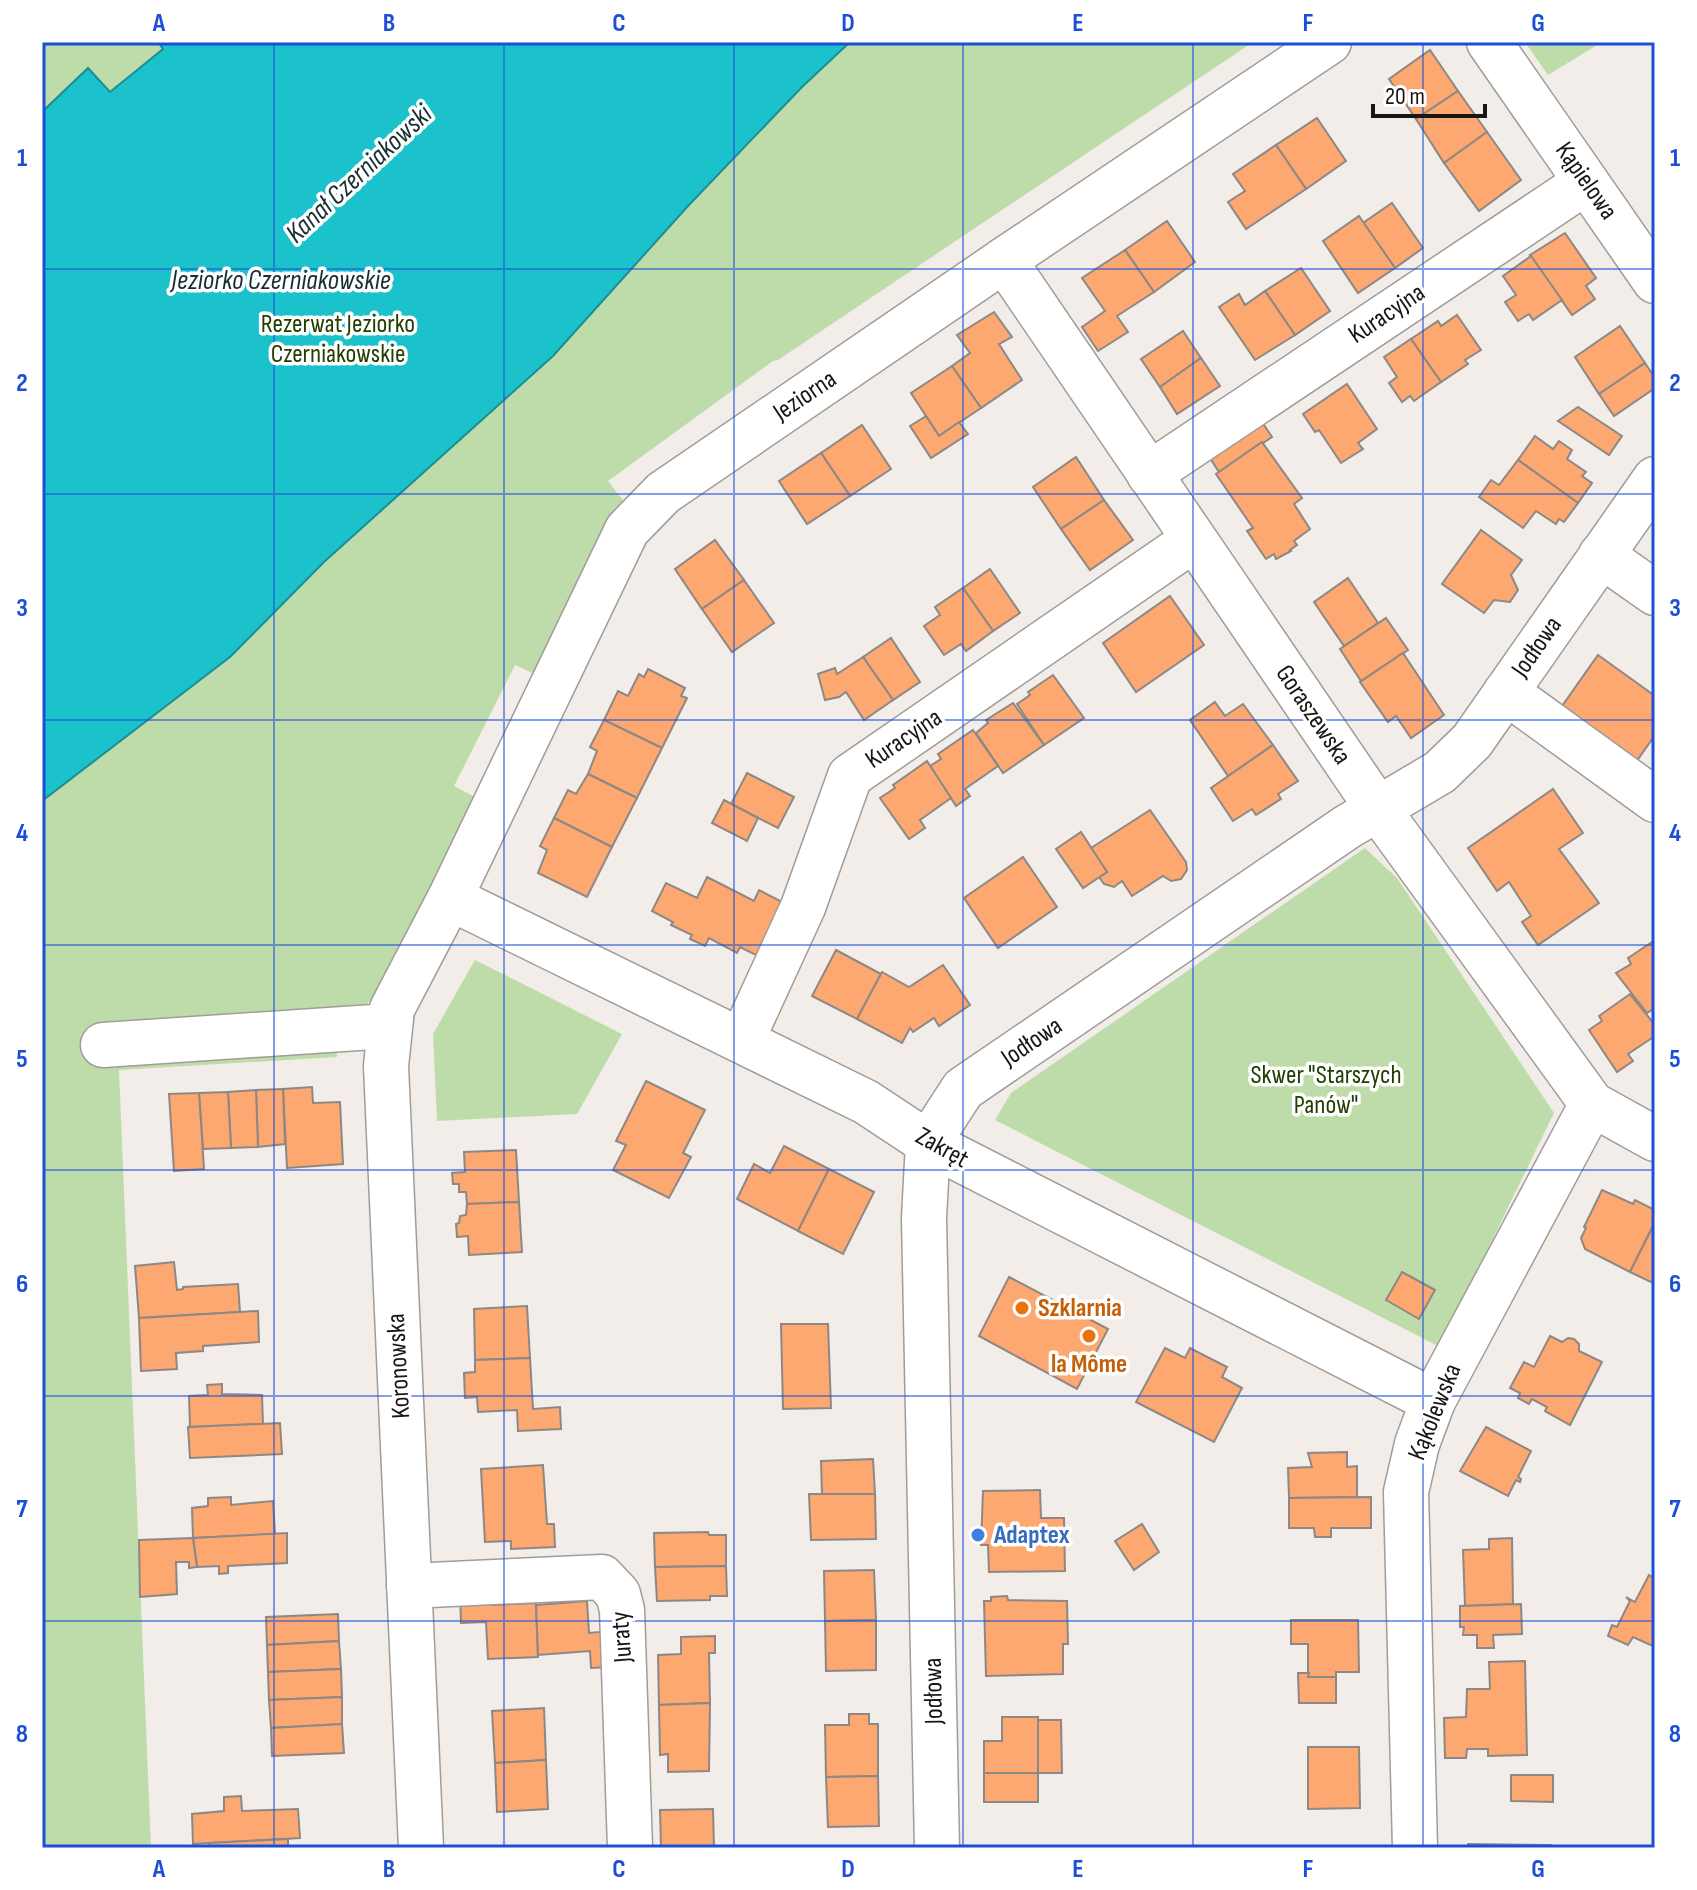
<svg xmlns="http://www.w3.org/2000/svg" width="1697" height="1890" viewBox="0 0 1697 1890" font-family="'Sofia Sans Condensed',sans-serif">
	<rect width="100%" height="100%" fill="#f2ede9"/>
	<g fill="#bedca9">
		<path d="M42 42H1253L778 360 773 361 608 481 626 504 539 676 515 665 454 786 477 798 378 995 356 1012 335 1015 337 1057 119 1070 151 1848H42Z"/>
		<path d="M1525 42H1602L1548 75Z"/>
		<path d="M1365 848 1397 878 1554 1113 1440 1347 995 1120 1011 1093Z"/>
		<path d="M475 960 622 1034 577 1114 437 1121 433 1034Z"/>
	</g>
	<path fill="#1cc2cb" stroke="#1b8e94" stroke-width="2" d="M158 42H850L802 87 688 206 553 356 324 562 230 657 42 801V112L88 68 110 92 163 49Z"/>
	<g fill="#fca870" stroke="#8d8885" stroke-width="2">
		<path d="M1430 50 1458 91 1416 119 1389 79Z"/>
		<path d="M1458 91 1487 132 1444 163 1416 119Z"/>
		<path d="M1317 118 1346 161 1306 189 1276 145Z"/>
		<path d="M1487 132 1521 180 1479 211 1444 163Z"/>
		<path d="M1276 145 1306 189 1246 229 1228 202 1245 191 1233 174Z"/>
		<path d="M1392 203 1423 248 1395 268 1363 223Z"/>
		<path d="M1359 216 1395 268 1358 293 1323 241Z"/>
		<path d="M1167 221 1195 262 1154 292 1125 250Z"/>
		<path d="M1565 233 1596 278 1586 286 1595 299 1572 315 1530 255Z"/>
		<path d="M1125 250 1154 292 1117 316 1128 332 1098 351 1082 327 1105 311 1082 278Z"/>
		<path d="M1531 256 1562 300 1533 320 1529 314 1518 321 1505 302 1516 295 1503 276Z"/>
		<path d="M1301 268 1330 311 1295 335 1265 291Z"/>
		<path d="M1265 291 1295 335 1255 360 1219 307 1239 294 1245 305Z"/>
		<path d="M994 312 1012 337 999 344 1022 380 981 408 952 366 970 353 957 335Z"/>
		<path d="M1457 315 1481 350 1465 360 1468 364 1441 382 1411 339 1438 321 1441 326Z"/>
		<path d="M1620 326 1645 363 1599 394 1575 357Z"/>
		<path d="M1183 331 1201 358 1160 387 1141 359Z"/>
		<path d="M1411 339 1441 382 1414 401 1410 396 1402 402 1389 383 1397 377 1384 357Z"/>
		<path d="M1201 358 1220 386 1177 414 1160 387Z"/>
		<path d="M1645 363 1655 378V388L1614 416 1599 394Z"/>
		<path d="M952 366 981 408 939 436 911 393Z"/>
		<path d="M1347 384 1377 429 1358 443 1363 449 1341 463 1319 430 1315 432 1303 414Z"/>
		<path d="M1578 407 1622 436 1609 455 1558 421Z"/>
		<path d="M926 416 939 436 959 422 968 434 931 458 910 426Z"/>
		<path d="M1260 419 1272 437 1219 472 1208 455Z"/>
		<path d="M862 425 891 469 850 496 821 453Z"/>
		<path d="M1535 436 1553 449 1559 441 1572 450 1567 459 1586 472 1582 476 1592 483 1578 503 1518 460Z"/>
		<path d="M1262 442 1302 498 1294 504 1310 529 1294 541 1297 545 1290 550 1291 551 1276 559 1274 554 1266 559 1247 531 1253 528 1216 474Z"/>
		<path d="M821 453 850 496 807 524 779 481Z"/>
		<path d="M1076 457 1104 500 1061 529 1033 487Z"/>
		<path d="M1518 460 1578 503 1564 522 1559 519 1556 524 1536 511 1523 528 1479 497 1491 480 1499 485Z"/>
		<path d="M1104 500 1133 540 1090 570 1061 529Z"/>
		<path d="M1481 530 1522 560 1511 575 1518 590 1510 602 1494 600 1484 613 1442 584Z"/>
		<path d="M715 540 744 580 702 609 675 569Z"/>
		<path d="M990 569 1020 613 993 631 963 588Z"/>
		<path d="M1348 578 1378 623 1344 646 1314 602Z"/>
		<path d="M744 580 774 623 732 652 702 609Z"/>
		<path d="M963 588 993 631 966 651 961 644 944 655 924 626 940 615 935 607Z"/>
		<path d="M1170 596 1204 645 1136 692 1103 643Z"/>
		<path d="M1386 618 1408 650 1361 681 1340 649Z"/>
		<path d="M891 638 920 682 893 700 863 657Z"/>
		<path d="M1403 653 1444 715 1411 738 1396 716 1388 722 1360 682Z"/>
		<path d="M1598 655 1655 696V735L1636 762 1560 709Z"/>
		<path d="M863 657 893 700 864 720 846 692 839 697 825 700 818 674 835 668 837 674Z"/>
		<path d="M648 669 685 688 681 696 687 698 662 748 604 720 618 691 628 696 639 674 644 677Z"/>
		<path d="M1053 675 1084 718 1044 745 1017 704 1030 695 1028 692Z"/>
		<path d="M1215 702 1225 716 1243 704 1273 745 1228 776 1190 720Z"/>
		<path d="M1013 703 1044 745 1003 773 976 733 988 723 986 720Z"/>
		<path d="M604 720 662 748 637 798 588 774 597 751 590 747Z"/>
		<path d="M973 730 998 766 965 789 970 796 956 806 930 766 941 759 938 754Z"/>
		<path d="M1273 745 1298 781 1278 794 1281 799 1256 815 1252 809 1233 821 1211 788Z"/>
		<path d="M927 761 951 798 920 820 925 828 909 839 880 798 895 788 893 785Z"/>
		<path d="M747 773 794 797 778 828 731 804Z"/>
		<path d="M588 774 637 798 612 847 554 818 568 790 576 794Z"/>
		<path d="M1553 789 1583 833 1559 849 1599 903 1538 945 1522 922 1531 916 1509 882 1497 891 1468 848Z"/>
		<path d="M724 800 758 818 747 841 712 823Z"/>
		<path d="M1150 810 1186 862 1187 870 1181 879 1171 881 1163 876 1132 896 1122 881 1114 887 1104 884 1099 877 1107 872 1091 848Z"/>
		<path d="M554 818 612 847 587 897 538 873 547 850 540 846Z"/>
		<path d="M1081 832 1107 872 1083 888 1056 849Z"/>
		<path d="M1023 857 1057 907 998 948 964 898Z"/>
		<path d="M707 877 754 901 759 890 784 903 758 956 740 947 737 953 709 938 705 946 690 939 692 935 671 925 673 922 652 911 666 883 697 898Z"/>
		<path d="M1655 940V1008L1647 1013 1616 973 1631 964 1628 958Z"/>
		<path d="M836 950 881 974 857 1019 812 996Z"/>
		<path d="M943 965 970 1005 939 1026 934 1018 913 1032 910 1028 902 1043 857 1019 882 972 909 987Z"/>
		<path d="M1630 994 1655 1025V1036L1628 1054 1633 1061 1617 1072 1589 1030 1602 1021 1599 1016Z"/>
		<path d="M646 1081 705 1110 683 1153 691 1157 669 1198 613 1170 626 1145 616 1141Z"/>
		<path d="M312 1087 313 1103 340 1102 343 1164 287 1168 283 1089Z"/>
		<path d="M283 1089 285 1144 258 1147 256 1090Z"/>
		<path d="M256 1090 258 1147 231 1148 228 1092Z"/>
		<path d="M228 1092 231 1148 203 1149 199 1093Z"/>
		<path d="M199 1093 204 1169 174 1171 169 1094Z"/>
		<path d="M784 1146 829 1169 798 1231 737 1199 754 1164 770 1173Z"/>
		<path d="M516 1150 519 1202 467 1204 466 1192H459V1184H453L452 1173 465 1172 464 1152Z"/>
		<path d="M829 1169 874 1192 843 1254 798 1231Z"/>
		<path d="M1602 1190 1633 1204 1635 1200 1655 1210V1222L1630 1272 1585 1249 1581 1238 1586 1228 1584 1227Z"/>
		<path d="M519 1202 522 1252 469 1255 468 1236 457 1237 456 1224 459 1223 460 1216 466 1215 467 1204Z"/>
		<path d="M1655 1222V1284L1630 1272Z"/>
		<path d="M174 1262 177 1290 183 1289V1287L238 1284 240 1312 139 1318 135 1266Z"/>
		<path d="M1402 1272 1435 1290 1419 1319 1386 1300Z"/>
		<path d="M1009 1277 1108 1329 1077 1389 979 1336Z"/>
		<path d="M527 1306 530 1358 475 1360 474 1309Z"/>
		<path d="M258 1311 259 1342 203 1346V1351L176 1353 177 1369 141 1371 139 1318Z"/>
		<path d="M781 1324H828L831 1408 783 1409Z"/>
		<path d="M1550 1336 1562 1342 1568 1338 1574 1339 1579 1344V1351L1602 1362 1570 1425 1545 1411 1547 1407 1532 1399 1529 1404 1518 1398 1520 1393 1510 1388 1524 1362 1534 1367Z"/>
		<path d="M1165 1348 1185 1358 1190 1348 1227 1367 1222 1377 1242 1388 1214 1442 1136 1402Z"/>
		<path d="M530 1358 533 1409 560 1407 561 1429 518 1431 517 1410 478 1412 477 1397 465 1398 464 1373 475 1372V1360Z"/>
		<path d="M222 1384V1394L262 1395 263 1424 190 1427 189 1396 208 1395 207 1385Z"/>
		<path d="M280 1423 282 1454 190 1458 188 1427Z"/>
		<path d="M1486 1427 1531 1451 1518 1477 1521 1479 1520 1482 1516 1480 1508 1496 1460 1471Z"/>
		<path d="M1347 1452V1467L1357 1466V1497L1289 1498 1288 1468 1312 1467 1308 1453Z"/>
		<path d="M873 1459 875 1494H822L821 1461Z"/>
		<path d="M543 1465 547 1524H554L555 1547 511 1549V1541L485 1542 481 1469Z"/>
		<path d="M1040 1490 1041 1518H1064L1065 1571 989 1572 988 1545H981L983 1491Z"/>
		<path d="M809 1494H875L876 1539 811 1540Z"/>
		<path d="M231 1497V1505L273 1501 275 1534 193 1538 192 1508 208 1506V1498Z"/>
		<path d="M1371 1497V1528H1331V1537H1315L1314 1528H1289V1498Z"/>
		<path d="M1142 1524 1159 1552 1134 1570 1115 1541Z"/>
		<path d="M708 1532 709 1535H726V1566L655 1567 654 1533Z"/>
		<path d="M287 1533V1563L228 1566V1573L219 1574V1566L197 1567 193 1538Z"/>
		<path d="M193 1538 197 1567 189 1568V1562H176L177 1594 140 1597 139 1540Z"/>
		<path d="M1512 1538 1513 1604 1465 1606 1463 1550 1489 1549V1539Z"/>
		<path d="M726 1566 727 1596H710V1600L657 1601 655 1567Z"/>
		<path d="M874 1570 876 1620 825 1621 824 1571Z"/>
		<path d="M1649 1575 1655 1579V1647L1633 1637 1628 1645 1608 1636 1612 1625 1617 1627 1630 1601 1626 1597 1635 1602Z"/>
		<path d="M492 1594 493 1605 536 1603 538 1657 488 1659 486 1622 461 1623 460 1596Z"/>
		<path d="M1007 1596 1008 1600 1067 1601 1068 1644H1063V1674L986 1676 984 1601H991V1597Z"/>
		<path d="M587 1601 589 1633 610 1631 611 1667 591 1668 590 1651 538 1655 536 1605Z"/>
		<path d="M1521 1604 1522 1634 1493 1635 1494 1648H1477V1635H1463L1464 1627H1460V1606Z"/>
		<path d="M338 1614 339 1641 267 1645 266 1617Z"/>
		<path d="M876 1620V1670L826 1671 825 1621Z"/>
		<path d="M1291 1620H1358L1359 1672H1336V1677H1308V1644H1291Z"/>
		<path d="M715 1636V1653H709L710 1703 659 1705 658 1655 681 1654V1637Z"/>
		<path d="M339 1641 341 1669 268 1672 267 1645Z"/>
		<path d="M1525 1661 1527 1755 1488 1756V1749H1467L1466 1758H1445L1444 1718 1466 1717 1467 1689H1490L1489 1662Z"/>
		<path d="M341 1669 342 1697 269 1700 268 1672Z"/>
		<path d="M1298 1673H1309L1308 1677H1336V1703H1299Z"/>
		<path d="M342 1697V1724L271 1728 269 1700Z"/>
		<path d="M710 1703 709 1771 668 1772V1754L660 1755 659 1705Z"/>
		<path d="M544 1708 546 1760 495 1763 492 1711Z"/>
		<path d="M849 1714H869V1724H878V1776L826 1777 825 1725H849Z"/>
		<path d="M1002 1717H1038V1773H984V1741H1002Z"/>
		<path d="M1038 1720H1061L1062 1773H1038Z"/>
		<path d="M342 1724 344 1753 272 1756 271 1728Z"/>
		<path d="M1308 1747H1359L1360 1808 1308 1809Z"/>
		<path d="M546 1760 548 1809 497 1812 495 1763Z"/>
		<rect x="984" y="1773" width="54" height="29"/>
		<path d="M1511 1775H1553V1802L1511 1801Z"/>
		<path d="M878 1776 879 1826 828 1827 826 1777Z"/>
		<path d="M241 1796 242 1811 298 1809 300 1838 193 1844 192 1814 224 1811V1797Z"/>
		<path d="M713 1809 714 1848H661L660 1810Z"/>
		<path d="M288 1839V1848H209V1843Z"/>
		<path d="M1468 1844 1551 1845V1848H1468Z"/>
	</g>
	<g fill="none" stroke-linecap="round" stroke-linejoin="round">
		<defs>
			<g id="minor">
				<path d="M1489 42 1655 281"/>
				<path d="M1004 260 1378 809 1592 1104 1655 1139"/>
				<path d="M1149 474 1586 182"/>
				<path d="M1601 555 1655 593"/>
				<path d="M1506 692 1655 800"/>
				<path d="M450 898 866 1102 928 1143 1433 1401"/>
				<path d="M742 1040 803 907 850 776 1193 540"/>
				<path d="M103 1045 388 1026"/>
				<path d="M409 1586 602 1577 618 1594 622 1610 630 1848"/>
				<path d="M421 1848 386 1066 392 1009 450 898 627 530 663 493 1004 260 1329 42"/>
				<path d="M937 1848 924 1218 928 1143 963 1089 1347 827 1440 772 1472 741 1655 479"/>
				<path d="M1415 1848 1406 1492 1417 1444 1433 1401 1592 1104"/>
			</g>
		</defs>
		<use href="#minor" stroke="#a09c98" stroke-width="47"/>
		<use href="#minor" stroke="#fff" stroke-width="44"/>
	</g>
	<path fill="none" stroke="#1d4ed8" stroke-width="2" stroke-opacity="0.55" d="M274 42V1848M504 42V1848M734 42V1848M963 42V1848M1193 42V1848M1423 42V1848M42 269H1655M42 494H1655M42 720H1655M42 945H1655M42 1170H1655M42 1396H1655M42 1621H1655"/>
	<g fill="#e8710a" stroke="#fff" stroke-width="3">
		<circle cx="1022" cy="1308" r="8"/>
		<circle cx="1089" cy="1336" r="8"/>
	</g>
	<circle fill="#3f7fe0" stroke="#fff" stroke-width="3" cx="978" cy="1535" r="8"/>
	<g text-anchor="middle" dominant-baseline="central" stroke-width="7" stroke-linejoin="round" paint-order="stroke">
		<g font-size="26" fill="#181615" stroke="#fff">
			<text transform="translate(1586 181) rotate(55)">Kąpielowa</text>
			<text transform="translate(1387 314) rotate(-34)">Kuracyjna</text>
			<text transform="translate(805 396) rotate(-34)">Jeziorna</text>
			<text transform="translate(1537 647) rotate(-55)">Jodłowa</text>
			<text transform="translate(1313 715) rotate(56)">Goraszewska</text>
			<text transform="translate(904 739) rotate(-34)">Kuracyjna</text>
			<text transform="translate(1032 1042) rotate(-34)">Jodłowa</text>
			<text transform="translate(942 1148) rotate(29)">Zakręt</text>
			<text transform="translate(399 1366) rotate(-93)">Koronowska</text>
			<text transform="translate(1435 1412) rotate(-68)">Kąkolewska</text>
			<text transform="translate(622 1637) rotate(-94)">Juraty</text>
			<text transform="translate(934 1691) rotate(-91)">Jodłowa</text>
		</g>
		<g font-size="26" fill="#223e01" stroke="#fff">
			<text x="338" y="324">Rezerwat Jeziorko<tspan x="338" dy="30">Czerniakowskie</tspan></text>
			<text x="1326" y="1075">Skwer "Starszych<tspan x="1326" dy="30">Panów"</tspan></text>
		</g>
		<g font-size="26" font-weight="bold" fill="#c56008" stroke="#fff" text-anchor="start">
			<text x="1038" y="1308">Szklarnia</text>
			<text x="1089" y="1364" text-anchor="middle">la Môme</text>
		</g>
		<g font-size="26" font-weight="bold" fill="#366cbe" stroke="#fff" text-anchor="start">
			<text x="994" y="1535">Adaptex</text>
		</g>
		<g font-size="28" font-style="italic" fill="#172f31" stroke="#fff">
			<text transform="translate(359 174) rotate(-43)">Kanał Czerniakowski</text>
			<text x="281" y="280">Jeziorko Czerniakowskie</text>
		</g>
	</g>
	<rect width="1697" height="1890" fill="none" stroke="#ffffff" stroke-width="88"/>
	<path d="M1373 104v12h112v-12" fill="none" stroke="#181615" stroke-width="4"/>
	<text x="1385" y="104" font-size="24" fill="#181615" stroke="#ffffff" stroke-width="6" paint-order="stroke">20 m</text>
	<rect x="44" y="44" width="1609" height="1802" fill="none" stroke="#1d4ed8" stroke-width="3"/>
	<g font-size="26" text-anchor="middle" font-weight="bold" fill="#1d4ed8">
		<text x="159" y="31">A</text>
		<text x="389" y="31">B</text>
		<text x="619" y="31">C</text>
		<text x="848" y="31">D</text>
		<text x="1078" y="31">E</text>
		<text x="1308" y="31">F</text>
		<text x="1538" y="31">G</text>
		<text x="22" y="166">1</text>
		<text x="1675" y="166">1</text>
		<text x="22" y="391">2</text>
		<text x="1675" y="391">2</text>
		<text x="22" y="616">3</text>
		<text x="1675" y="616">3</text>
		<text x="22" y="841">4</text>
		<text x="1675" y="841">4</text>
		<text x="22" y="1067">5</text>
		<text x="1675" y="1067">5</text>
		<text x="22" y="1292">6</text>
		<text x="1675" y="1292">6</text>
		<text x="22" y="1517">7</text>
		<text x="1675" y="1517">7</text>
		<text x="22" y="1742">8</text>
		<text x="1675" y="1742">8</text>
		<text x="159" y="1877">A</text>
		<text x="389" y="1877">B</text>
		<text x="619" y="1877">C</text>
		<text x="848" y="1877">D</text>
		<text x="1078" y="1877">E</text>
		<text x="1308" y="1877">F</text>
		<text x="1538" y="1877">G</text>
	</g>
</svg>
